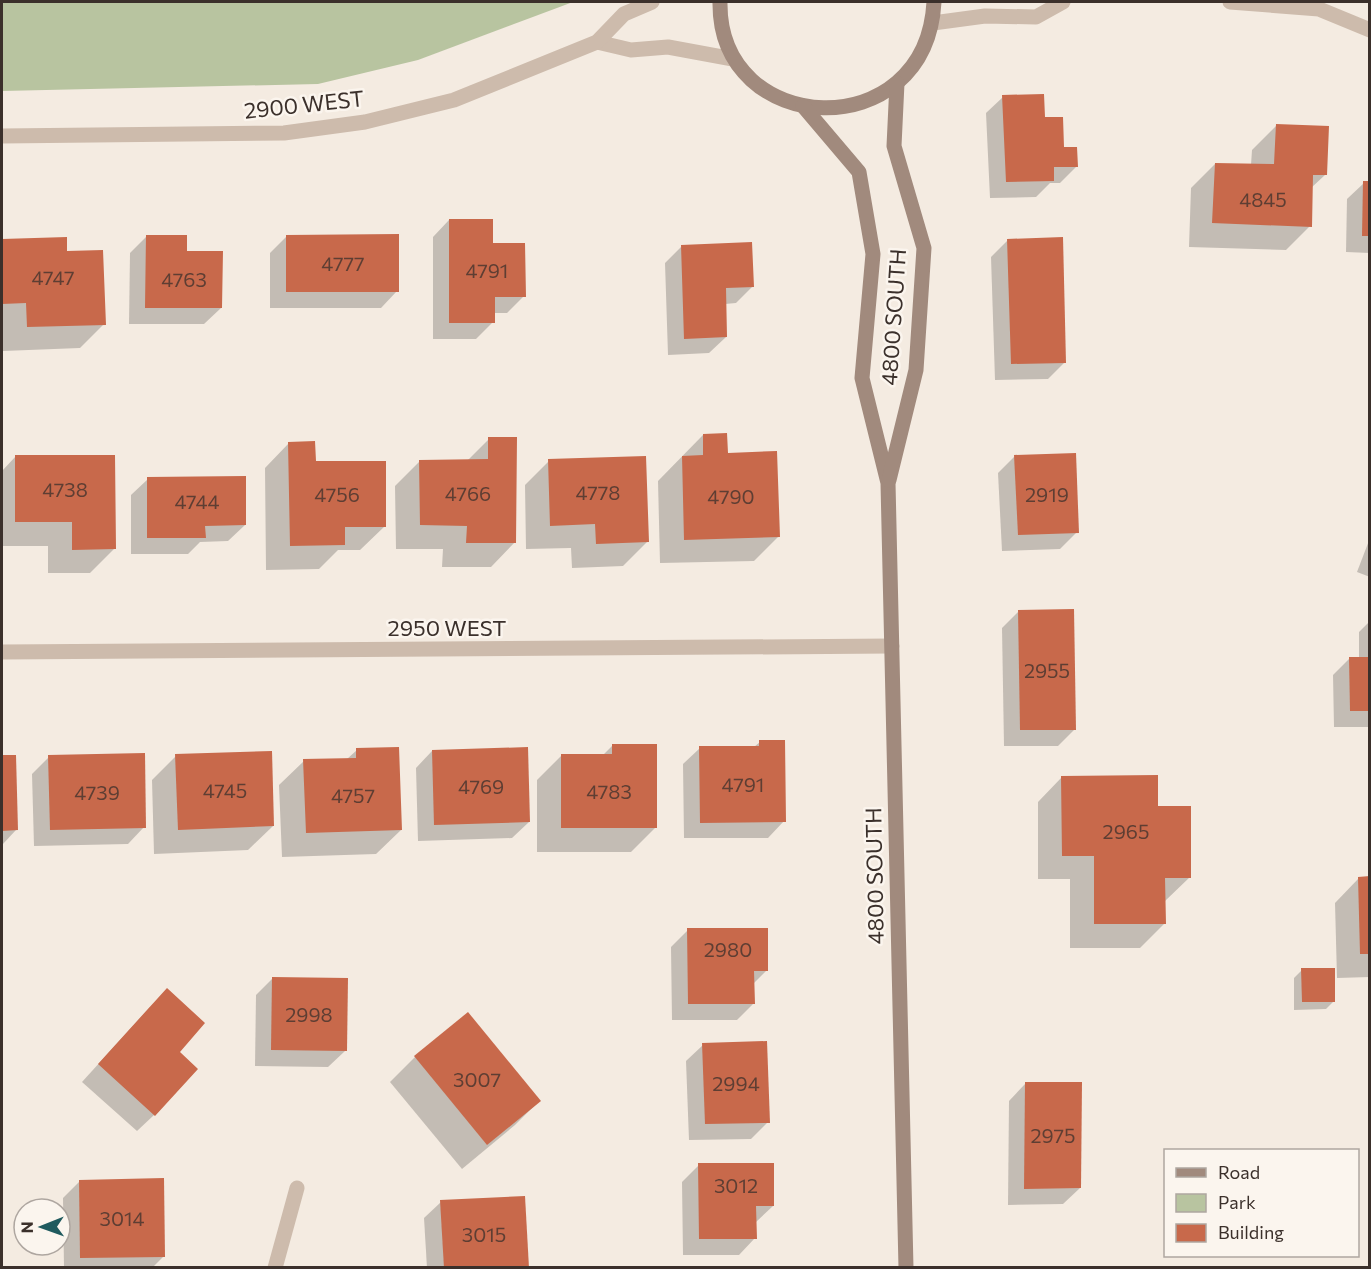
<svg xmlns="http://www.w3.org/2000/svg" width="1371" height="1269" viewBox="0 0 1371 1269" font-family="Commissioner,sans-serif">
	<rect width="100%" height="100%" fill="#f4ebe1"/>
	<path fill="#b8c4a0" d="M2 2H573L418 60 318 84 2 91Z"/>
	<g fill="#0003">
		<path d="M1003 97 1043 119 1077 166 1060 183H1050L1036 197 990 198 986 113Z"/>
		<path d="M1276 126 1325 175 1311 188 1310 226 1286 250 1189 247 1191 188 1215 164 1251 165 1252 150Z"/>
		<path d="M1364 183H1370V253L1346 252 1347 199Z"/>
		<path d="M449 220 492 244 524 296 507 313H493V322L476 339H433V237Z"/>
		<path d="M147 236 185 252 221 308 204 324H129L130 253Z"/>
		<path d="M287 236 397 291 381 308H270V253Z"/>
		<path d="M65 239V252L104 324 80 348 3 351 2 241Z"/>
		<path d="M1008 240 1065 362 1048 379 995 380 991 257Z"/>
		<path d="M681 247 752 287 736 303 725 304 726 337 709 353 668 355 665 263Z"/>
		<path d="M703 435 726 454 779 536 754 561 660 563 658 481Z"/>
		<path d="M489 439 515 542 491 567H442L443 549H396L395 486 420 461H467Z"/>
		<path d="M289 443 385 526 360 550H338L319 569 266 570 265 468Z"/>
		<path d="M16 456 114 549 90 573H48V546H2V471Z"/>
		<path d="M1015 456 1077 532 1060 549 1002 551 998 473Z"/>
		<path d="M549 461 647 542 623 566 572 568 571 548 526 549 525 485Z"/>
		<path d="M148 479 245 525 228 541 200 542 188 554H131V495Z"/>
		<path d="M1370 538V577L1357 572Z"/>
		<path d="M1018 612 1075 729 1058 746H1004L1002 628Z"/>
		<path d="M1370 621V727H1334L1333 675 1350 658H1359V632Z"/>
		<path d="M760 742 784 821 768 838H684L683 764 700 748 754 747Z"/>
		<path d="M612 746 655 828 631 852H537V780L562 755H603Z"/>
		<path d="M357 750 401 830 376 854 282 857 279 785 304 761 347 759Z"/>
		<path d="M432 751 529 822 512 838 418 841 416 768Z"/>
		<path d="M2 756H15L16 830 2 845Z"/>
		<path d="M176 756 273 826 248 850 154 854 152 780Z"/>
		<path d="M49 757 144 827 128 844 34 846 32 774Z"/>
		<path d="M1062 777 1156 807 1190 877 1165 901 1164 924 1140 948H1070V879H1038V802Z"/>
		<path d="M1359 878H1370V977L1337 978 1335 903Z"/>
		<path d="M688 930 767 970 753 984V1004L737 1020H672L671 947Z"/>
		<path d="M1302 970 1334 1001 1326 1009 1294 1010V978Z"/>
		<path d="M272 979 345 1051 328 1067 255 1066 256 995Z"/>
		<path d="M150 1007 178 1052 154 1115 137 1131 82 1082Z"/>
		<path d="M467 1014 539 1101 515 1125 462 1169 390 1082 415 1057Z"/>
		<path d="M703 1045 768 1122 751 1139 689 1140 686 1061Z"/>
		<path d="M1025 1084 1080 1188 1063 1204 1008 1205 1009 1101Z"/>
		<path d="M699 1165 773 1206 756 1222 755 1238 739 1255H683L682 1182Z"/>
		<path d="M80 1181 164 1256 152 1268H64L63 1198Z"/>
		<path d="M441 1202 527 1268H427L424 1218Z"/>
	</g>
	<g fill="#c8694b">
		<path d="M1044 94 1045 117H1063L1064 147H1077L1078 167H1054V181L1006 182 1002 95Z"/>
		<path d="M1276 124 1329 126 1327 175H1313L1312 227 1212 223 1215 163 1274 164Z"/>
		<path d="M1363 181H1370V236H1362Z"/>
		<path d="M449 219H493V243H525L526 297H495V323H449Z"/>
		<path d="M399 234V292H286V235Z"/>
		<path d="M146 235H187V251H223L222 308H145Z"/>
		<path d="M67 237V251L103 250 106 325 27 327 26 303 2 304V239Z"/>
		<path d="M1063 237 1066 363 1011 364 1007 239Z"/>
		<path d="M752 242 754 287 726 288 727 337 684 339 681 245Z"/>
		<path d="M727 433 728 453 777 451 780 537 684 540 682 456 703 455V434Z"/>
		<path d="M488 437H517L516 543H466L467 526 420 525 419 460 488 459Z"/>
		<path d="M315 441 316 461H386V527H345V545L290 546 288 442Z"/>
		<path d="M1076 453 1079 533 1018 535 1014 455Z"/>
		<path d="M15 455H115L116 549 72 550V522H15Z"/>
		<path d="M646 456 649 542 596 544 595 524 550 526 548 459Z"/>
		<path d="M246 476V525L205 526 206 538H147V477Z"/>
		<path d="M1074 609 1076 730H1020L1018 610Z"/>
		<path d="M1349 657H1370V711H1350Z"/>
		<path d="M759 740H785L786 822 700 823 699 746H759Z"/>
		<path d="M612 744H657V828H561V754H612Z"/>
		<path d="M399 747 402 830 306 833 303 759 356 758V748Z"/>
		<path d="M528 747 530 822 434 825 432 750Z"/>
		<path d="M272 751 274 826 178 830 175 754Z"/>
		<path d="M145 753 146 828 50 830 48 755Z"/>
		<path d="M2 755H16L18 830 2 831Z"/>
		<path d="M1158 775V806H1191V878H1165L1166 924H1094V856H1062L1061 776Z"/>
		<path d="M1370 876V954H1360L1358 877Z"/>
		<path d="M687 928H768V971H754L755 1004H688Z"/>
		<path d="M1301 968H1335V1002H1302Z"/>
		<path d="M272 977 348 978 347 1051 271 1050Z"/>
		<path d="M167 988 205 1023 180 1052 198 1069 155 1116 98 1064Z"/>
		<path d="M468 1012 541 1101 487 1145 414 1056Z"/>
		<path d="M767 1041 770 1123 705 1124 702 1043Z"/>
		<path d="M1025 1082H1082L1081 1188 1024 1189Z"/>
		<path d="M698 1163H774V1206H756L757 1239H699Z"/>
		<path d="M164 1178 165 1257 80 1258 79 1180Z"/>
		<path d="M525 1196 529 1268H444L440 1200Z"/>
	</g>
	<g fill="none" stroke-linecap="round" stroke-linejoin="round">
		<g stroke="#cdbbac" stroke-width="15">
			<path d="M1230 2 1319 9 1370 30"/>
			<path d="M933 23 985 16 1036 17 1063 2"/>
			<path d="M2 652 892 646"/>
			<path d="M275 1268 297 1188"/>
		</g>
		<g stroke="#cdbbac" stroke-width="15">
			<path d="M597 42 631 50 668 47 733 59"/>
			<path d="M2 136 284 133 365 122 454 100 597 42 624 14 652 2"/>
		</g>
		<g stroke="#a18a7d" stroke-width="15">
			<path d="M720 2C718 138 926 148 934 2"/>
			<path d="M803 106 859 172 873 254 862 378 888 483 906 1268"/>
			<path d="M889 480 916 370 924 248 894 146 897 83"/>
		</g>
	</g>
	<g text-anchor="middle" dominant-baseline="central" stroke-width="5" stroke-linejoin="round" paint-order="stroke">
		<g font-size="20" fill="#5e3e33">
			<text x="1263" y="199">4845</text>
			<text x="343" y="263">4777</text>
			<text x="487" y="270">4791</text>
			<text x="53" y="277">4747</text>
			<text x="184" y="279">4763</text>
			<text x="65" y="489">4738</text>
			<text x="598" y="492">4778</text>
			<text x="468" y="493">4766</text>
			<text x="337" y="494">4756</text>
			<text x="1047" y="494">2919</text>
			<text x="731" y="496">4790</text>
			<text x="197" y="501">4744</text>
			<text x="1047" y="670">2955</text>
			<text x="743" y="784">4791</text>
			<text x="481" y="786">4769</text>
			<text x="225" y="790">4745</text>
			<text x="609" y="791">4783</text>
			<text x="97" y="792">4739</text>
			<text x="353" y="795">4757</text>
			<text x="1126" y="831">2965</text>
			<text x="728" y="949">2980</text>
			<text x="309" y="1014">2998</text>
			<text x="477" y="1079">3007</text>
			<text x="736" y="1083">2994</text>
			<text x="1053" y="1135">2975</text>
			<text x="736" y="1185">3012</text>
			<text x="122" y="1218">3014</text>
			<text x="484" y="1234">3015</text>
		</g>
		<g font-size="22" fill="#3b302b" stroke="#fbf5ee">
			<text transform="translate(304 104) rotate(-6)">2900 WEST</text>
			<text transform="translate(893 317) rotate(-86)">4800 SOUTH</text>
			<text x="447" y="627">2950 WEST</text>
			<text transform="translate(874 876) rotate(-91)">4800 SOUTH</text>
		</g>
	</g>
	<rect width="1371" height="1269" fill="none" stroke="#3b302b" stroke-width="6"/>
	<rect x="1164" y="1149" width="195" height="108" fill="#fbf5ee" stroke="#aea6a0" stroke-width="1.5"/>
	<rect x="1176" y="1168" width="30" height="9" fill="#a18a7d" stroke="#aea6a0" stroke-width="1.5"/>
	<text x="1218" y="1179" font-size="18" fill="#3b302b">Road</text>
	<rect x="1176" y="1194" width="30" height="18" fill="#b8c4a0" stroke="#aea6a0" stroke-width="1.5"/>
	<text x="1218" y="1209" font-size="18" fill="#3b302b">Park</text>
	<rect x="1176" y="1224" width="30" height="18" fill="#c8694b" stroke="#aea6a0" stroke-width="1.5"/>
	<text x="1218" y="1239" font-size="18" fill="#3b302b">Building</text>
	<g transform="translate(42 1227) rotate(269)"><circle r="28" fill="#fbf5ee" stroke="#aea6a0" stroke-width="1.5"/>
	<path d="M0-4.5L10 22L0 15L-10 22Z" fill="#1f5a5e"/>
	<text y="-9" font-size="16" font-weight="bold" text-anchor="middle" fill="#3b302b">N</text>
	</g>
</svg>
